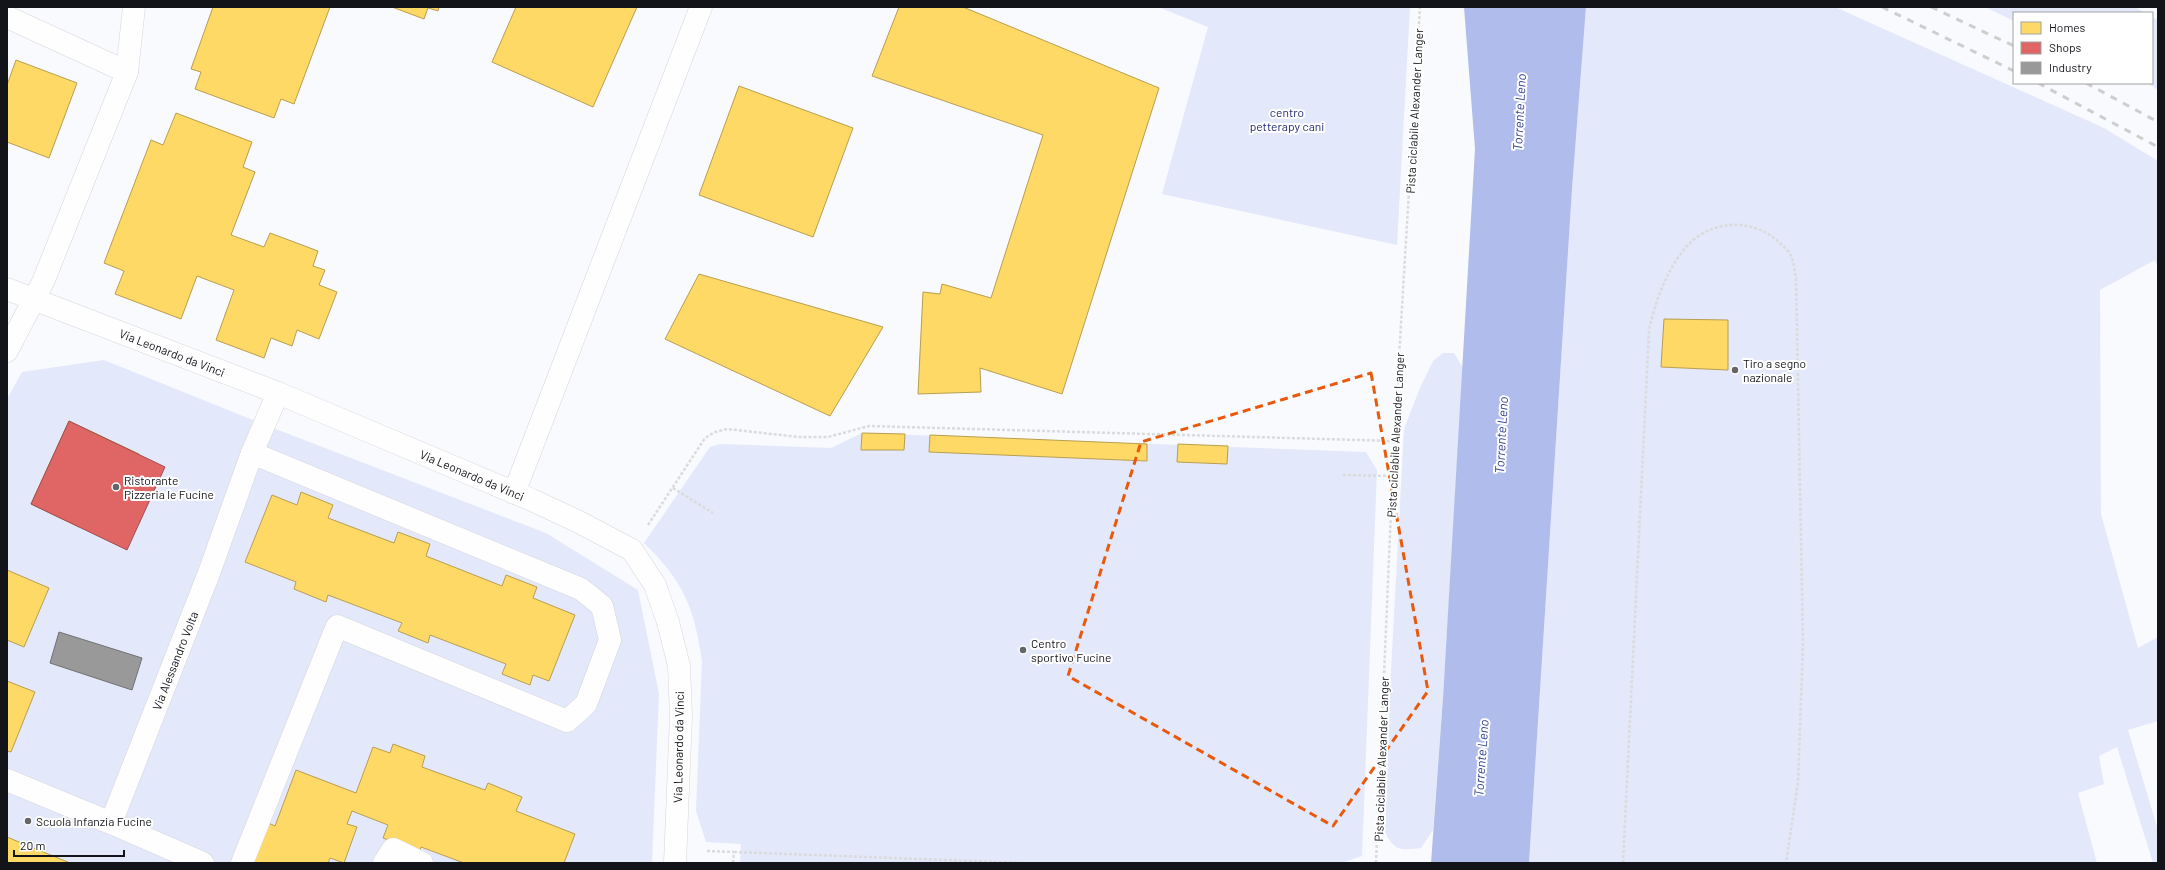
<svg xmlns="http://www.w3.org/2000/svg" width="2165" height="870" viewBox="0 0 2165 870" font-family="Barlow,sans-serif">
	<rect width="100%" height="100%" fill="#f9fafd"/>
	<g fill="#e3e8fb">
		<path d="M1158 7H1410L1397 245 1162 194 1208 27Z"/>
		<path d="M1586 7H1835L2104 128 2158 161V268L2155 260 2100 290 2101 514 2138 648 2158 637V721L2128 730 2158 830V863H2153L2117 747 2099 756 2104 784 2078 793 2097 863H1529L1572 189Z"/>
		<path d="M1985 7H2135L2145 13H2014V21Z"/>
		<path d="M2152 17 2158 20V90L2147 83H2152Z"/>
		<path d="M1443 353H1454L1463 368 1443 698 1433 830 1421 848C1400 850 1395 852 1385 832L1391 672 1404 429 1420 388 1433 361Z"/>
		<path d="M104 360 273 428 546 533 638 590 659 694 652 863H7V399L22 372Z"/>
		<path d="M862 433 1366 452 1377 470 1362 856 1341 863H740L741 844 706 842 696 811 702 661C694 607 684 582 644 543L710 447 720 444 831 448Z"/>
	</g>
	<path fill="#b0bcec" d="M1464 7H1586L1572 189 1529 863H1431L1443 698 1475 149Z"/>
	<g fill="#ffd966" stroke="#b89e4f">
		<path d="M213 7H330L294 104 281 99 274 118 195 89 201 72 191 69Z"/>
		<path d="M392 7H439L438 11 428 8 424 19Z"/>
		<path d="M516 7H637L593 107 492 62Z"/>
		<path d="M899 7H963L1159 88 1062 394 980 368 981 392 918 394 923 292 940 294 942 284 991 298 1043 135 872 76Z"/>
		<path d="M16 60 77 83 49 158 7 142V85Z"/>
		<path d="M739 86 853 128 813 237 699 195Z"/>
		<path d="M176 113 252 142 243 167 255 172 231 235 264 247 270 233 318 251 313 266 325 270 319 285 337 292 319 339 297 330 292 346 271 338 264 358 216 340 234 290 197 276 181 319 115 294 124 271 104 263 151 140 163 145Z"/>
		<path d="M699 274 883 327 830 416 665 339Z"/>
		<path d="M1664 319 1728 320V370L1661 367Z"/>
		<path d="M69 421 139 454 130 472 109 462 79 527 31 504Z"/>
		<path d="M862 433 905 434 904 450H861Z"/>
		<path d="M930 435 1147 444V461L929 452Z"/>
		<path d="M1178 444 1228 446 1227 464 1177 462Z"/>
		<path d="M301 492 333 505 328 518 394 543 398 532 430 544 426 556 502 586 506 575 537 587 533 598 575 615 549 681 533 675 530 685 502 674 506 664 430 635 428 643 398 631 402 623 328 595 326 602 294 589 296 582 245 562 272 495 297 505Z"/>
		<path d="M7 570 49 588 24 647 7 640Z"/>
		<path d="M7 681 35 692 11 752 7 751Z"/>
		<path d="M393 744 425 756 422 767 485 790 488 783 522 797 516 811 575 834 564 863H464L421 847 419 852 383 838 388 825 352 811 347 824 357 827 344 863 330 858 328 863H250L266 822 275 826 296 770 356 793 373 747 390 753Z"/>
		<path d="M7 837 70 863H7Z"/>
	</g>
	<path fill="#e06666" stroke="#a24d4f" d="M69 421 165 467 127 550 31 504Z"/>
	<path fill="#999" stroke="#717173" d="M59 632 142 658 132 690 50 663Z"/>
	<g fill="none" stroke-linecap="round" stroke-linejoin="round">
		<defs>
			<g id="minor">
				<path d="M7 17 127 72"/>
				<path id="s1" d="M7 289 278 393 532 500 577 521 632 550 655 585 668 622 679 666 681 716 675 863"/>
				<path d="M7 351 43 282 127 72 134 7"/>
				<path d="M514 493 701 7"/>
				<path id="s2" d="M7 780 111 823 209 573 252 453 278 393"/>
				<path d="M111 823 203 863"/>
				<path d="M242 863 337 626 567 721 586 704 610 640 602 606 581 589 252 453"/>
				<path d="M384 863 393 849 422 863"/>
			</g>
		</defs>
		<use href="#minor" stroke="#d6d6db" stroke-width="23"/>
		<g stroke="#dadbdc" stroke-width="2.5" stroke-dasharray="3 2" stroke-linecap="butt">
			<path d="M1343 475 1393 476"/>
			<path d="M673 488 713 513"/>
			<path d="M648 525 705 438 715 432 727 429 799 437H828L869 426 1394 441"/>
			<path d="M707 851 734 852 733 863"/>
			<path d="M734 852 1026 863"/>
			<path d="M1376 863 1394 441 1420 7"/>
			<path d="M1623 863 1649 330C1656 299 1668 265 1691 242 1716 219 1755 219 1780 243 1783 246 1788 250 1790 254 1794 260 1794 270 1796 278L1803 644 1798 782 1786 863"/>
		</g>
		<use href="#minor" stroke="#fefeff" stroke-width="22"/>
		<g stroke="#cecece" stroke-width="3" stroke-dasharray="7 7" stroke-linecap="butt">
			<path d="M1882 7 2014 71"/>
			<path d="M1931 7 2014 46"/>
			<path d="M2038 83 2158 147"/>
			<path d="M2086 83 2158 122"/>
		</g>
	</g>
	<path fill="none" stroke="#e8590c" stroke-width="3" stroke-dasharray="8 5" stroke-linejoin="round" d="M1371 373 1428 691 1333 826 1068 676 1141 442Z"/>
	<g fill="#646469" stroke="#fff" stroke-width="1.5">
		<circle cx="1735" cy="370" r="4"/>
		<circle cx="116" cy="487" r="4"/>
		<circle cx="1023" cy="650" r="4"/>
		<circle cx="28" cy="821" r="4"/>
	</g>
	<g text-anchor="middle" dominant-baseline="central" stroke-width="4" stroke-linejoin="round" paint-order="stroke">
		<g font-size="12" fill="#131419" stroke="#fff">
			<text transform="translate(1414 111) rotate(-87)">Pista ciclabile Alexander Langer</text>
			<text stroke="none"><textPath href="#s1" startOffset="177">Via Leonardo da Vinci</textPath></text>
			<text transform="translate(1395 435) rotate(-87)">Pista ciclabile Alexander Langer</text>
			<text stroke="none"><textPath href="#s1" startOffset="501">Via Leonardo da Vinci</textPath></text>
			<text stroke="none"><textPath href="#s2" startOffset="287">Via Alessandro Volta</textPath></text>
			<text transform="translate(678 747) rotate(-89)">Via Leonardo da Vinci</text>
			<text transform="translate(1381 759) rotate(-88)">Pista ciclabile Alexander Langer</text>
		</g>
		<g font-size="12" fill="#1f2774" stroke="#fff">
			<text x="1287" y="112">centro<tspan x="1287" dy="14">petterapy cani</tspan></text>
		</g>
		<g font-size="12" fill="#131419" stroke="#fff" text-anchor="start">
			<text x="1743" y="363">Tiro a segno<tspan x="1743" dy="14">nazionale</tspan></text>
			<text x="124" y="480">Ristorante<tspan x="124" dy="14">Pizzeria le Fucine</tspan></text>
			<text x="1031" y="643">Centro<tspan x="1031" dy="14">sportivo Fucine</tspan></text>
			<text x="36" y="821">Scuola Infanzia Fucine</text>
		</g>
		<g font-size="13" font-style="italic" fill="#364492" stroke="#fff">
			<text transform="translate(1519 112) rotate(-87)">Torrente Leno</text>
			<text transform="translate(1501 435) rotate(-87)">Torrente Leno</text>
			<text transform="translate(1481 758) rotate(-86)">Torrente Leno</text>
		</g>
	</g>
	<rect width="2165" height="870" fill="none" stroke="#131419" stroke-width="16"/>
	<rect x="2013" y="12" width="140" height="72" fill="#ffffff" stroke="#a1a1a3"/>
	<rect x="2021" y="22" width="20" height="12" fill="#ffd966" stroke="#a1a1a3"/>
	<text x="2049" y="32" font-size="12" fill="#131419">Homes</text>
	<rect x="2021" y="42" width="20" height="12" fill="#e06666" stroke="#a1a1a3"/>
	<text x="2049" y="52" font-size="12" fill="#131419">Shops</text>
	<rect x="2021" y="62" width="20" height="12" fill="#999999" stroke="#a1a1a3"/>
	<text x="2049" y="72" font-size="12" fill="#131419">Industry</text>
	<path d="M14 850v6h110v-6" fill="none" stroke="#131419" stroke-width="2"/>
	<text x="20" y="850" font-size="12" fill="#131419" stroke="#ffffff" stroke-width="3" paint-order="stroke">20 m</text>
</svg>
